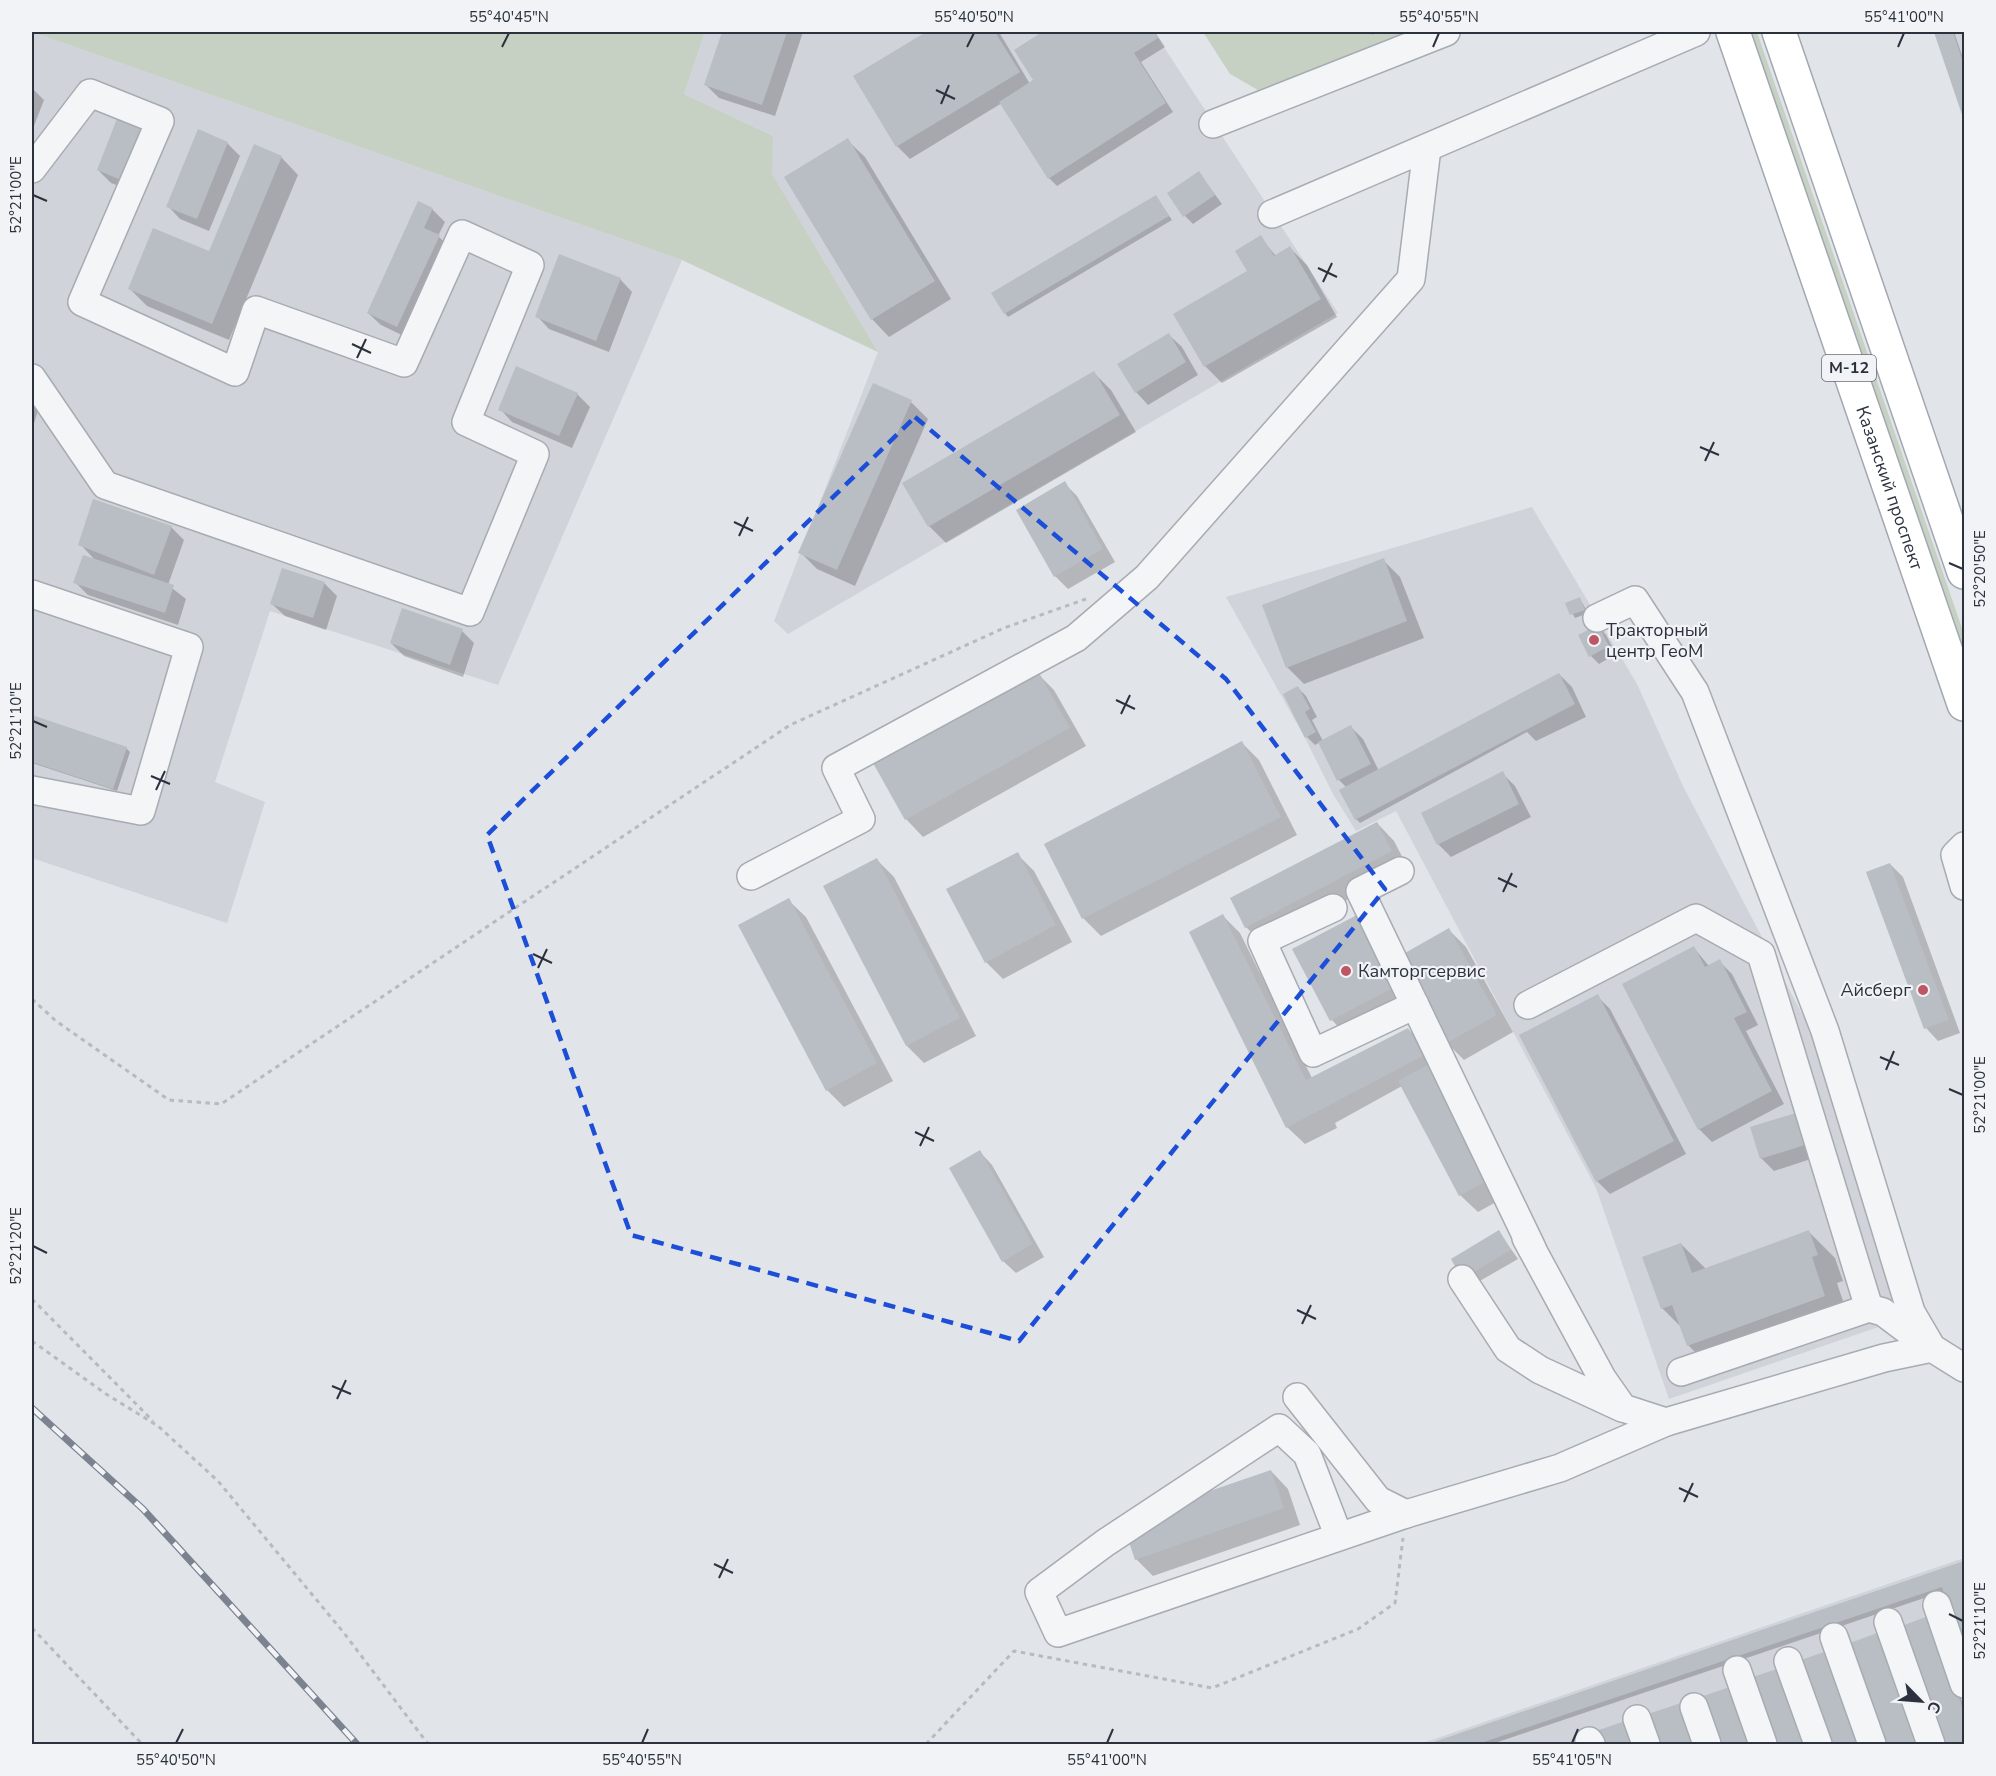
<svg xmlns="http://www.w3.org/2000/svg" width="1996" height="1776" viewBox="0 0 1996 1776" font-family="'Nunito Sans',sans-serif">
	<rect width="100%" height="100%" fill="#e1e4e8"/>
	<g fill="#d0d3da">
		<path d="M32 32 682 260 498 685 270 611 215 782 265 802 227 923 32 858Z"/>
		<path d="M705 32H1154L1338 313 788 634 774 621 878 352 771 173 773 136 684 94Z"/>
		<path d="M1934 32H1964V121Z"/>
		<path d="M1532 507 1637 684 1683 786 1813 1035 1898 1315 1890 1323 1669 1399 1596 1188 1396 811 1356 831 1333 794 1305 738 1226 597Z"/>
		<path d="M1964 1558V1744H1420Z"/>
	</g>
	<g fill="#c7d1c3">
		<path d="M32 32H705L684 94 773 136 772 174 878 352 682 260Z"/>
		<path d="M1203 32H1411L1258 90 1230 74Z"/>
		<path d="M1746 32H1757L1964 634V666Z"/>
	</g>
	<g fill="#0003">
		<path d="M724 32H803L775 116 719 98 706 85Z"/>
		<path d="M929 32H999L1030 84 1035 81 1016 51 1045 32H1155L1165 47 1141 62 1173 112 1057 186 1049 178 1002 103 910 159 897 146 855 76Z"/>
		<path d="M1936 32H1954L1964 61V116Z"/>
		<path d="M32 88 44 100 32 131Z"/>
		<path d="M161 137 138 193 111 183 98 170Z"/>
		<path d="M847 140 865 157 951 299 889 337 872 319Z"/>
		<path d="M227 143 240 156 209 231 180 219 168 206Z"/>
		<path d="M281 157 298 175 229 340 147 306 130 289 210 253Z"/>
		<path d="M1199 173 1222 204 1193 224 1185 216Z"/>
		<path d="M1156 197 1172 220 1008 317 1005 313Z"/>
		<path d="M432 209 445 222 438 236 452 249 410 339 381 325 368 313Z"/>
		<path d="M1260 237 1276 256 1290 248 1307 265 1337 317 1222 383 1205 366 1249 271Z"/>
		<path d="M620 279 632 292 609 352 549 329 537 316Z"/>
		<path d="M1169 335 1182 347 1198 375 1148 405 1136 392Z"/>
		<path d="M1094 373 1111 390 1136 432 946 543 929 526Z"/>
		<path d="M577 394 590 407 572 448 512 422 500 409Z"/>
		<path d="M32 400 39 407 32 430Z"/>
		<path d="M911 402 928 419 855 586 817 569 800 552Z"/>
		<path d="M1064 483 1077 496 1115 562 1068 589 1055 576Z"/>
		<path d="M171 527 184 540 168 585 186 599 178 625 88 595 75 582 96 561 80 544Z"/>
		<path d="M1383 560 1400 577 1424 638 1304 684 1287 667Z"/>
		<path d="M324 583 337 596 326 630 285 616 272 604Z"/>
		<path d="M1580 599 1588 613 1575 618 1567 604Z"/>
		<path d="M1598 626 1606 635 1616 654 1599 664 1591 656Z"/>
		<path d="M462 631 474 643 463 677 404 656 391 643Z"/>
		<path d="M1037 673 1054 690 1086 746 923 837 906 819 875 763Z"/>
		<path d="M1559 674 1572 687 1586 717 1536 741 1527 732 1360 823 1356 819 1347 788 1339 780 1320 742 1315 745 1307 737 1298 688 1306 696 1317 717 1312 720 1323 741 1350 726 1363 739 1379 771Z"/>
		<path d="M32 717 126 748 130 752 117 791 32 763Z"/>
		<path d="M1242 743 1259 760 1297 835 1101 936 1084 919 1046 845Z"/>
		<path d="M1502 773 1515 786 1531 817 1451 857 1438 844Z"/>
		<path d="M1377 823 1394 841 1408 868 1263 944 1246 927Z"/>
		<path d="M1017 854 1034 871 1072 942 1003 979 986 962Z"/>
		<path d="M877 860 894 877 976 1036 924 1063 907 1046 825 886Z"/>
		<path d="M1890 864 1903 877 1960 1033 1938 1041 1926 1028Z"/>
		<path d="M788 900 806 917 893 1081 844 1107 827 1090Z"/>
		<path d="M1223 916 1240 933 1312 1078 1408 1029 1421 1042 1507 1196 1478 1212 1460 1195 1402 1086 1335 1123 1337 1128 1305 1144 1287 1127 1191 932Z"/>
		<path d="M1357 916 1411 1005 1349 1038 1332 1020 1294 949Z"/>
		<path d="M1449 930 1466 947 1513 1032 1464 1060 1447 1043Z"/>
		<path d="M1694 948 1709 966 1719 961 1732 974 1758 1025 1746 1031 1784 1104 1712 1142 1699 1129Z"/>
		<path d="M1597 996 1610 1009 1686 1154 1610 1194 1597 1181Z"/>
		<path d="M1795 1115 1817 1157 1774 1171 1761 1158Z"/>
		<path d="M980 1152 992 1165 1044 1257 1016 1273 1003 1261Z"/>
		<path d="M1499 1232 1518 1259 1471 1286 1463 1278Z"/>
		<path d="M1809 1232 1835 1258 1843 1281 1837 1283 1850 1322 1714 1371 1688 1345 1681 1327 1662 1308 1681 1244 1706 1269Z"/>
		<path d="M1271 1471 1288 1489 1300 1525 1153 1576 1136 1559Z"/>
		<path d="M1964 1563V1647L1945 1591 1492 1744H1431Z"/>
		<path d="M1935 1621 1964 1708V1744H1941Z"/>
	</g>
	<g fill="#b9bdc4">
		<path d="M722 32H787L762 105 704 85Z"/>
		<path d="M926 32H995L1020 72 896 147 853 76Z"/>
		<path d="M1042 32H1154L1158 38 1134 53 1166 103 1048 179 999 102 1033 80 1014 50Z"/>
		<path d="M1934 32H1953L1964 65V120Z"/>
		<path d="M120 111 149 123 126 182 97 170Z"/>
		<path d="M198 129 228 142 197 219 166 207Z"/>
		<path d="M848 138 935 281 871 320 784 177Z"/>
		<path d="M254 144 282 156 212 324 128 289 153 228 209 251Z"/>
		<path d="M1199 171 1215 195 1183 217 1167 193Z"/>
		<path d="M1156 195 1169 216 1004 314 991 293Z"/>
		<path d="M418 201 433 208 424 228 440 235 397 327 367 313Z"/>
		<path d="M1261 235 1274 256 1290 246 1321 299 1204 367 1173 314 1247 271 1235 251Z"/>
		<path d="M559 254 621 278 596 341 535 317Z"/>
		<path d="M1169 333 1186 362 1135 393 1117 364Z"/>
		<path d="M516 366 578 393 559 436 498 410Z"/>
		<path d="M1094 371 1120 415 928 527 902 483Z"/>
		<path d="M873 383 912 400 837 570 798 553Z"/>
		<path d="M1065 481 1103 549 1054 577 1016 510Z"/>
		<path d="M93 499 172 526 154 575 78 545Z"/>
		<path d="M83 555 174 585 165 613 73 583Z"/>
		<path d="M1384 558 1407 621 1286 668 1262 605Z"/>
		<path d="M282 568 325 582 313 618 270 604Z"/>
		<path d="M1580 597 1585 610 1570 615 1565 603Z"/>
		<path d="M402 608 463 629 450 665 390 643Z"/>
		<path d="M1598 625 1609 646 1589 657 1578 635Z"/>
		<path d="M1038 671 1070 728 905 820 873 763Z"/>
		<path d="M1559 673 1575 704 1355 820 1339 790Z"/>
		<path d="M1298 686 1310 709 1305 712 1316 732 1305 738 1283 694Z"/>
		<path d="M32 715 127 747 113 789 32 762Z"/>
		<path d="M1351 725 1371 764 1337 781 1318 742Z"/>
		<path d="M1242 741 1281 817 1082 919 1044 844Z"/>
		<path d="M1503 771 1519 804 1437 845 1421 813Z"/>
		<path d="M1377 822 1392 851 1245 928 1230 898Z"/>
		<path d="M1018 852 1056 925 985 963 946 889Z"/>
		<path d="M877 858 960 1018 906 1046 823 886Z"/>
		<path d="M1890 863 1949 1020 1924 1029 1866 872Z"/>
		<path d="M789 898 877 1063 826 1091 738 925Z"/>
		<path d="M1223 914 1306 1080 1408 1028 1423 1056 1286 1128 1189 932Z"/>
		<path d="M1357 915 1395 987 1330 1021 1292 949Z"/>
		<path d="M1449 928 1497 1015 1445 1044 1398 957Z"/>
		<path d="M1694 946 1705 967 1720 959 1747 1012 1734 1018 1772 1091 1698 1130 1622 984Z"/>
		<path d="M1598 994 1674 1141 1596 1182 1519 1035Z"/>
		<path d="M1429 1064 1491 1179 1459 1196 1398 1081Z"/>
		<path d="M1796 1113 1805 1145 1760 1159 1750 1127Z"/>
		<path d="M980 1150 1033 1244 1002 1262 949 1168Z"/>
		<path d="M1499 1230 1511 1250 1462 1279 1451 1259Z"/>
		<path d="M1809 1230 1818 1255 1812 1257 1825 1296 1687 1346 1672 1305 1661 1309 1642 1257 1681 1243 1692 1273Z"/>
		<path d="M1271 1470 1284 1508 1135 1560 1122 1521Z"/>
		<path d="M1964 1561V1650L1942 1587 1478 1744H1428Z"/>
		<path d="M1931 1615 1964 1712V1744H1939L1899 1627Z"/>
		<path d="M1880 1632 1918 1744H1882L1847 1644Z"/>
		<path d="M1830 1650 1863 1744H1826L1798 1661Z"/>
		<path d="M1783 1667 1809 1744H1773L1750 1678Z"/>
		<path d="M1733 1686 1753 1744H1716L1700 1697Z"/>
		<path d="M1681 1703 1695 1744H1659L1648 1714Z"/>
		<path d="M1628 1720 1637 1744H1600L1596 1731Z"/>
	</g>
	<g fill="none" stroke-linecap="round" stroke-linejoin="round">
		<defs>
			<g id="minor">
				<path d="M1213 124 1446 32"/>
				<path d="M32 169 90 93 160 121 82 302 235 372 256 310 404 363 462 234 530 265 466 422 535 454 470 612 105 485 32 378"/>
				<path d="M1272 214 1696 32"/>
				<path d="M32 594 189 647 141 811 32 790"/>
				<path d="M1597 618 1635 600 1695 692 1825 1031 1911 1312 1932 1348 1964 1368"/>
				<path d="M1964 846 1955 855 1964 886"/>
				<path d="M1400 871 1360 891 1532 1248"/>
				<path d="M751 876 861 819 836 768 1076 638 1147 577 1411 279 1427 148"/>
				<path d="M1333 908 1262 941 1313 1053 1415 1005"/>
				<path d="M1528 1005 1696 918 1761 954 1869 1308"/>
				<path d="M1526 1238 1602 1378 1623 1408 1666 1422 1884 1358 1932 1348"/>
				<path d="M1462 1279 1508 1349 1540 1370 1622 1408"/>
				<path d="M1681 1372 1869 1308 1883 1312 1923 1342"/>
				<path d="M1297 1397 1378 1500 1406 1514 1560 1468 1666 1422"/>
				<path d="M1339 1537 1307 1454 1279 1428 1105 1543 1039 1592 1058 1633 1406 1514"/>
				<path d="M1937 1605 1964 1684"/>
				<path d="M1888 1622 1931 1744"/>
				<path d="M1834 1637 1872 1744"/>
				<path d="M1788 1661 1818 1744"/>
				<path d="M1737 1670 1763 1744"/>
				<path d="M1694 1707 1707 1744"/>
				<path d="M1637 1719 1646 1744"/>
				<path d="M1589 1741 1591 1744"/>
			</g>
			<g id="major">
				<path id="s1" d="M1733 32 1964 704"/>
				<path d="M1779 32 1964 572"/>
			</g>
		</defs>
		<use href="#minor" stroke="#a7abb2" stroke-width="30"/>
		<use href="#major" stroke="#a2a8b2" stroke-width="36"/>
		<g stroke="#b7bac0" stroke-width="3" stroke-dasharray="4.5 4.5" stroke-linecap="butt">
			<path d="M1370 32 1378 35"/>
			<path d="M32 999 56 1021 169 1100 221 1104 790 725 1004 628 1086 599"/>
			<path d="M32 1299 153 1421"/>
			<path d="M32 1341 106 1394 158 1426 218 1481 344 1633 428 1744"/>
			<path d="M32 1628 142 1744"/>
			<path d="M926 1744 1014 1651 1212 1688 1358 1629 1395 1603 1403 1538"/>
		</g>
		<use href="#minor" stroke="#f3f5f7" stroke-width="27"/>
		<use href="#major" stroke="#fff" stroke-width="33"/>
		<defs>
			<path id="rail" d="M32 1408 143 1509 357 1744"/>
		</defs>
		<use href="#rail" stroke="#7c8390" stroke-width="7"/>
		<use href="#rail" stroke="#f1f3f6" stroke-width="4.5" stroke-dasharray="14" stroke-linecap="butt"/>
	</g>
	<path fill="none" stroke="#1d4ed8" stroke-width="4.5" stroke-dasharray="12 8" stroke-linejoin="round" d="M915 417 1226 679 1385 889 1019 1341 631 1235 487 835Z"/>
	<path fill="none" stroke="#2b323e" stroke-width="2" d="M502 47 509 33M967 47 974 33M1433 47 1439 33M1898 47 1904 33M936 90 955 99M941 104 949 85M33 195 47 201M1318 268 1337 277M1323 282 1332 263M352 344 371 353M357 358 366 339M1700 447 1719 455M1705 461 1714 442M734 522 753 531M739 536 748 517M1949 563 1963 569M1116 700 1135 709M1121 714 1130 695M33 721 47 727M151 776 170 784M156 790 165 771M1498 878 1517 887M1503 892 1512 873M533 954 552 963M538 968 547 949M1880 1057 1899 1065M1886 1070 1894 1051M1949 1089 1963 1095M915 1132 934 1141M920 1146 929 1127M33 1246 47 1253M1297 1310 1316 1319M1302 1324 1311 1305M332 1386 351 1394M337 1399 346 1380M1679 1488 1698 1497M1684 1502 1693 1483M714 1564 733 1573M719 1578 728 1559M1949 1614 1963 1621M176 1743 183 1729M642 1743 648 1729M1107 1743 1113 1729M1572 1743 1578 1729"/>
	<g fill="#be5563" stroke="#f1f3f6" stroke-width="2">
		<circle cx="1594" cy="640" r="6"/>
		<circle cx="1346" cy="971" r="6"/>
		<circle cx="1923" cy="990" r="6"/>
	</g>
	<g text-anchor="middle" dominant-baseline="central" stroke-width="4.5" stroke-linejoin="round" paint-order="stroke">
		<rect fill="#f1f3f6" stroke="#666c75" stroke-width="1.5" x="1822" y="355" width="54" height="26" rx="4.5"/>
		<g font-size="16" font-weight="bold" fill="#2b323e">
			<text x="1849" y="368">М-12</text>
		</g>
		<g font-size="18" fill="#2b323e" stroke="#f1f3f6">
			<text stroke="none"><textPath href="#s1" startOffset="482">Казанский проспект</textPath></text>
		</g>
		<g font-size="18" fill="#2b323e" stroke="#f1f3f6" text-anchor="start">
			<text x="1606" y="630">Тракторный<tspan x="1606" dy="21">центр ГеоМ</tspan></text>
			<text x="1358" y="971">Камторгсервис</text>
			<text x="1911" y="990" text-anchor="end">Айсберг</text>
		</g>
	</g>
	<rect width="1996" height="1776" fill="none" stroke="#f1f3f6" stroke-width="66"/>
	<g transform="translate(1921 1701) rotate(115)" stroke="#f1f3f6" stroke-width="4.5" paint-order="stroke">
	<path d="M0-4.5L10 22L0 15L-10 22Z" fill="#2b323e"/>
	<text y="-9" font-size="16" font-weight="bold" text-anchor="middle" fill="#2b323e">С</text>
	</g>
	<rect x="33" y="33" width="1930" height="1710" fill="none" stroke="#2b323e" stroke-width="2"/>
	<g font-size="15" text-anchor="middle" fill="#2b323e">
		<text x="509" y="22">55°40'45"N</text>
		<text x="974" y="22">55°40'50"N</text>
		<text x="1439" y="22">55°40'55"N</text>
		<text x="1904" y="22">55°41'00"N</text>
		<text transform="translate(16 195) rotate(-90)" y="5">52°21'00"E</text>
		<text transform="translate(1980 569) rotate(-90)" y="5">52°20'50"E</text>
		<text transform="translate(16 721) rotate(-90)" y="5">52°21'10"E</text>
		<text transform="translate(1980 1095) rotate(-90)" y="5">52°21'00"E</text>
		<text transform="translate(16 1246) rotate(-90)" y="5">52°21'20"E</text>
		<text transform="translate(1980 1621) rotate(-90)" y="5">52°21'10"E</text>
		<text x="176" y="1765">55°40'50"N</text>
		<text x="642" y="1765">55°40'55"N</text>
		<text x="1107" y="1765">55°41'00"N</text>
		<text x="1572" y="1765">55°41'05"N</text>
	</g>
</svg>
